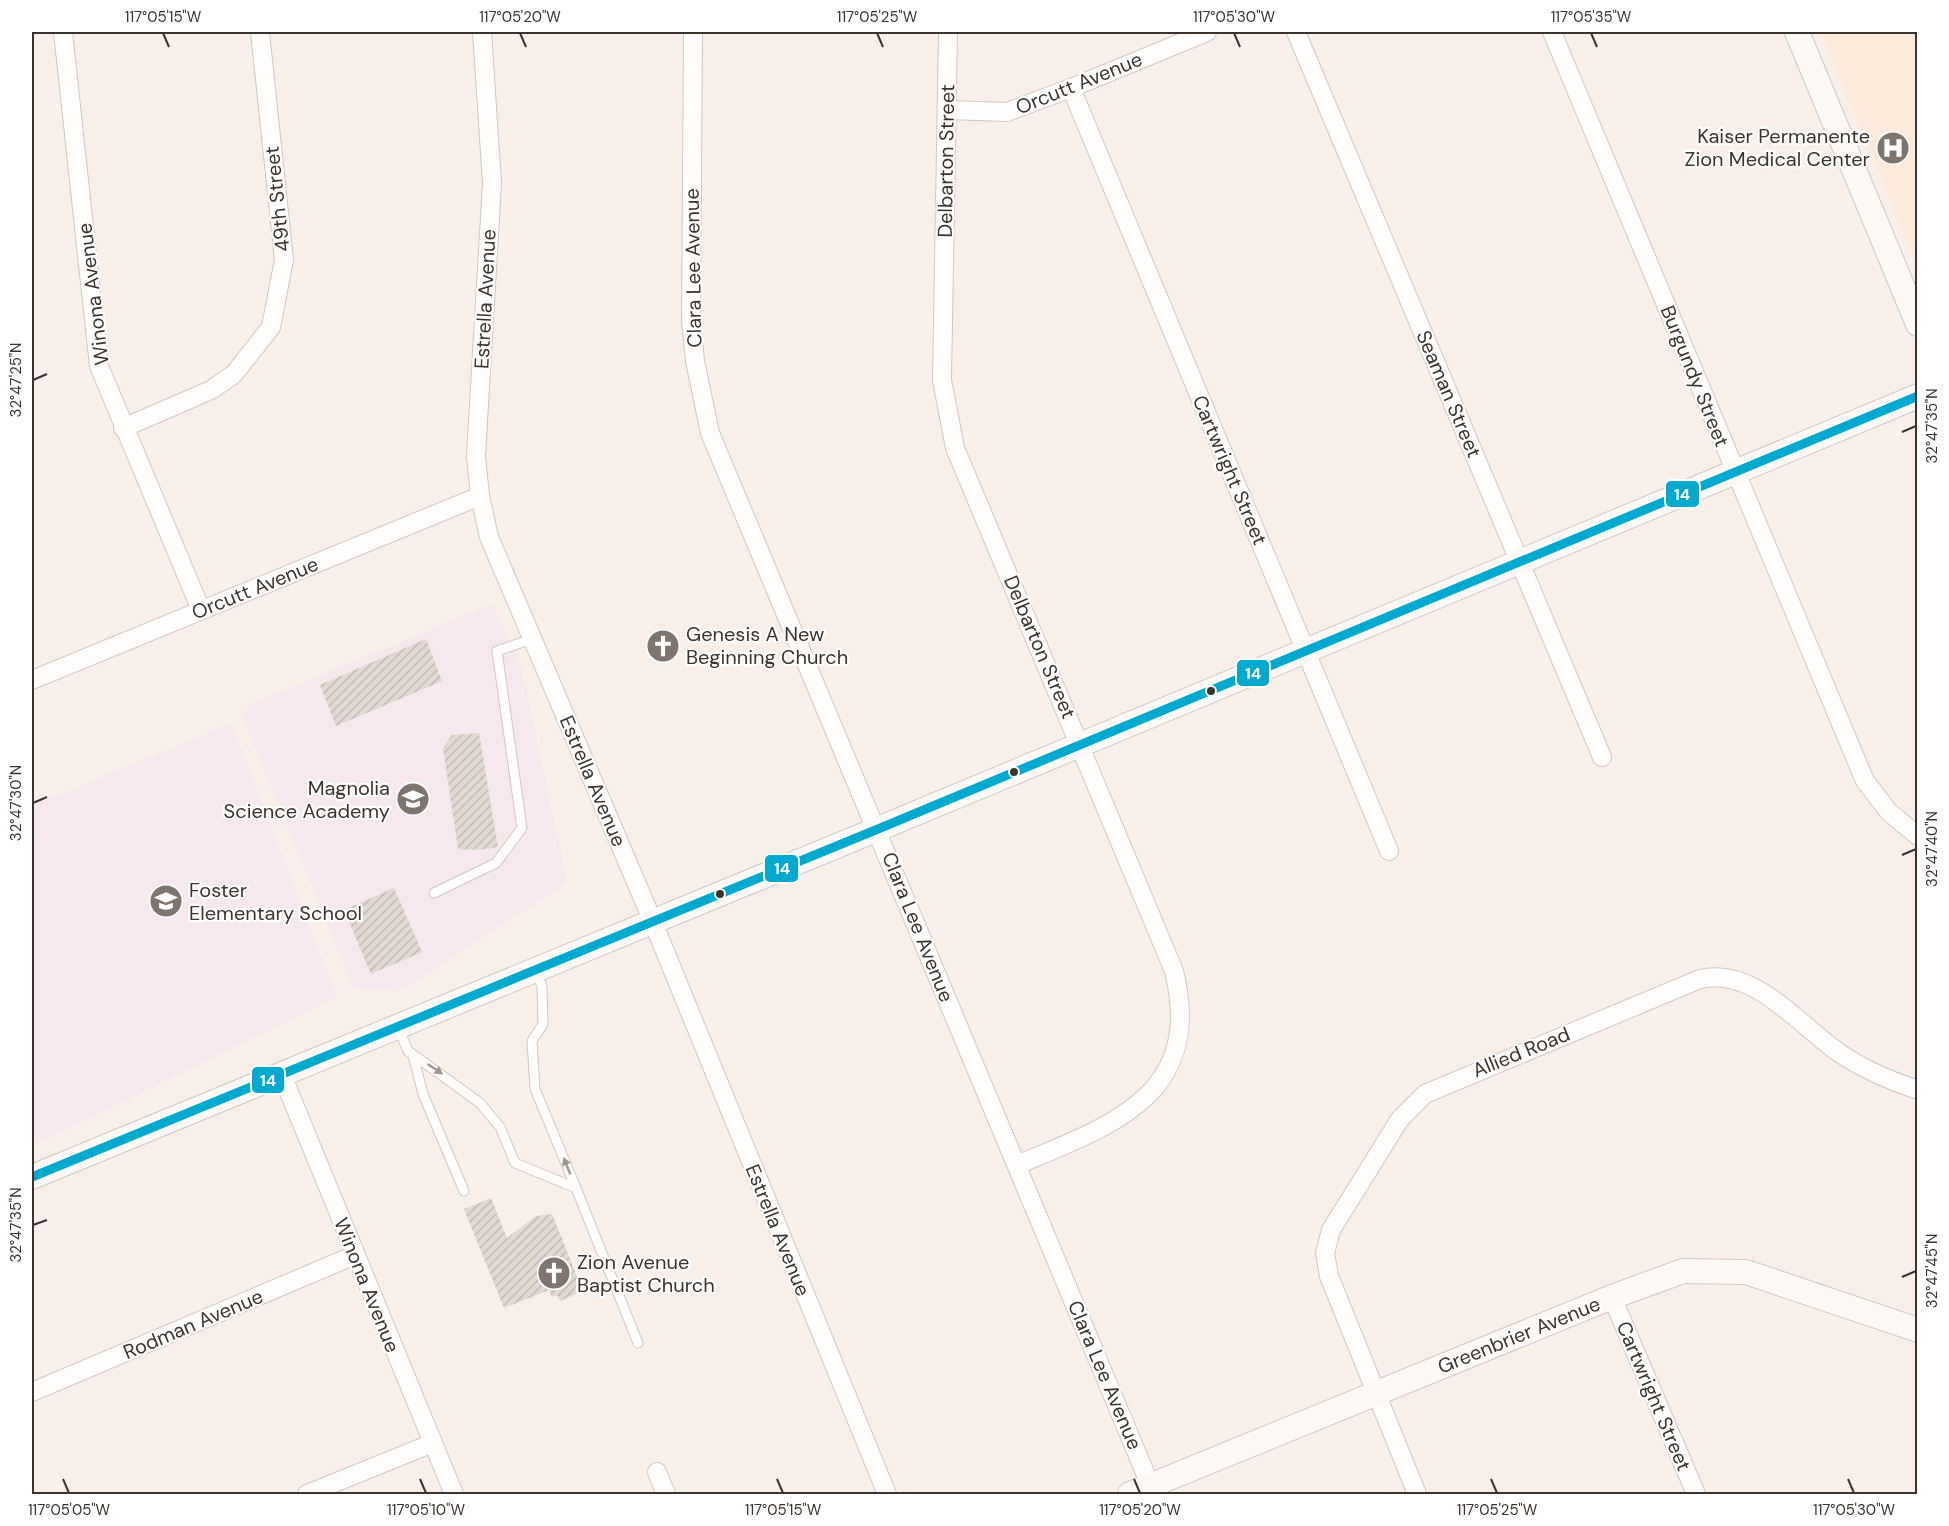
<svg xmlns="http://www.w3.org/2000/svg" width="1949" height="1526" viewBox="0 0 1949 1526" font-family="'DM Sans',sans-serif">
	<defs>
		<pattern id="building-hatch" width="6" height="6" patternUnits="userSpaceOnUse" patternTransform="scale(1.5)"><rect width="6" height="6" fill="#e0d9d2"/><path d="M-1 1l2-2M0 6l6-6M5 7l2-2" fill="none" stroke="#c1bbb5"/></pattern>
	</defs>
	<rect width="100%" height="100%" fill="#f8f0e8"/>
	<path fill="#fbe9d9" d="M1821 32H1917V264Z"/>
	<g fill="#f6e8ed">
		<path d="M492 604 522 668 567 883 400 991 354 989 241 715 253 703Z"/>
		<path d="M232 723 337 997 32 1146V806Z"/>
	</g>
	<g fill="url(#building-hatch)">
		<path d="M426 639 442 681 336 726 320 685Z"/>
		<path d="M479 733 498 847 477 850 458 849 443 748 452 735Z"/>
		<path d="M394 888 422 952 371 974 344 910Z"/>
		<path d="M491 1198 507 1238 536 1216 552 1214 581 1286 575 1288 577 1294 560 1301 557 1295 552 1297 549 1290 504 1308 464 1209Z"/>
	</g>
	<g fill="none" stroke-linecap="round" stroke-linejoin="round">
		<defs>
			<g id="lane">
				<path d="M434 893 496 863 522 828 497 651 532 639"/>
				<path d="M398 1027 408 1051 480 1103 500 1127 515 1163 576 1188 535 1089 532 1041 543 1024 542 987 536 970"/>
				<path d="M413 1055 423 1094 464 1191"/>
				<path d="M576 1188 638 1343"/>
			</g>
			<g id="street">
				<path d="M63 32 99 366 201 610"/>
				<path d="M482 32 492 183 476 456 480 496 489 537 653 922 887 1494"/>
				<path d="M693 32 691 320 695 361 710 433 1154 1494"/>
				<path d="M948 32 942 380 955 448 1174 971C1205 1097 1109 1126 1017 1165"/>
				<path d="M1296 32 1602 757"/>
				<path d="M1552 32 1865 781 1889 812 1918 836"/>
				<path d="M1071 88 1389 851"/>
				<path d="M947 110 1007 112 1071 88 1207 32"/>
				<path d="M123 428 211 390 234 374 271 327 284 260 260 32"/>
				<path d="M32 680 480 496"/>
				<path d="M282 1075 454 1494"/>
				<path d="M1612 1297 1696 1494"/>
				<path d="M32 1392 355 1255"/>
				<path d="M657 1472 666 1494"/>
				<path d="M307 1494 433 1443"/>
				<path d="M1417 1494 1329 1276 1325 1253 1331 1230 1400 1119 1425 1094 1700 979C1753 966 1798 1024 1838 1052 1861 1068 1891 1081 1918 1090"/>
			</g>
			<g id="secondary">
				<path d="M1797 32 1918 324"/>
				<path d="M32 1177 878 829 1918 396"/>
				<path d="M1130 1494 1612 1297 1683 1271 1746 1272 1918 1330"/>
			</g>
		</defs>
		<use href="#lane" stroke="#cfc8c2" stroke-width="11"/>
		<use href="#street" stroke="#cfc8c2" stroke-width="20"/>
		<use href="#secondary" stroke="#cfc8c2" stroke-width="26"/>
		<use href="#lane" stroke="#fefdfc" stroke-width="9"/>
		<use href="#street" stroke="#fefdfc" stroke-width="18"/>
		<use href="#secondary" stroke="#fbf8f6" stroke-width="24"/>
		<defs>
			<path id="bus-1" d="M32 1177 878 829 1918 396"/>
		</defs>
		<use href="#bus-1" stroke="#fff" stroke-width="14"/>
		<use href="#bus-1" stroke="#00a9ce" stroke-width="9"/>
	</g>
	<defs><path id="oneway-solid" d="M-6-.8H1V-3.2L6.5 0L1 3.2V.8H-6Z" transform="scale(1.5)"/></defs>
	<g fill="#9c9894">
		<use href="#oneway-solid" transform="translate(435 1069) rotate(34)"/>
		<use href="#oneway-solid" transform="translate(567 1166) rotate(-112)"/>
	</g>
	<path fill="none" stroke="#3b332d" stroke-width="2" d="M163 33 169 47M520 33 526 47M877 33 883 47M1234 33 1240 47M1591 33 1597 47M33 380 47 374M1902 432 1916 426M33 803 47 797M1902 855 1916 849M33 1225 47 1220M1902 1277 1916 1271M63 1479 69 1493M420 1479 426 1493M777 1479 783 1493M1134 1479 1140 1493M1491 1479 1497 1493M1848 1479 1854 1493"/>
	<defs>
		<symbol id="hospital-disc" viewBox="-11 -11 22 22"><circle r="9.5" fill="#7d756e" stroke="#fff"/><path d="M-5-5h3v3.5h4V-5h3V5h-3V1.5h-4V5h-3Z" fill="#fff"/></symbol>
		<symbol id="church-disc" viewBox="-11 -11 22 22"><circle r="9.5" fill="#7d756e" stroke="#fff"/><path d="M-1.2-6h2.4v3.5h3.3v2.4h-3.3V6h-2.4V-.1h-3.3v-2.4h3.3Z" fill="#fff"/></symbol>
		<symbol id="school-disc" viewBox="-11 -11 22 22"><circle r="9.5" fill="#7d756e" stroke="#fff"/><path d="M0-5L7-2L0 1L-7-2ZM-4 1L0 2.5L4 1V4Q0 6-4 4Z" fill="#fff"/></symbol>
	</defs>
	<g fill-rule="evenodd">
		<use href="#hospital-disc" x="1874" y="129" width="38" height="38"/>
		<use href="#church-disc" x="644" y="627" width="38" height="38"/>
		<use href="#school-disc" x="394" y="780" width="38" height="38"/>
		<use href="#school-disc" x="147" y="882" width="38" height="38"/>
		<use href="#church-disc" x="535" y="1254" width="38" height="38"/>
	</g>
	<g fill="#3b332d" stroke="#fff" stroke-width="2">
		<circle cx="1211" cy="691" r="5"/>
		<circle cx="1014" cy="772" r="5"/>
		<circle cx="720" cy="894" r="5"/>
	</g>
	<g text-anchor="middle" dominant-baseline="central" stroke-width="4.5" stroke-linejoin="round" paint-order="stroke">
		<g font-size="20" fill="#3b332d" stroke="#fff">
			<text transform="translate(1079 83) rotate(-22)">Orcutt Avenue</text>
			<text transform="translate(946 161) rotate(-89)">Delbarton Street</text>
			<text transform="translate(277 199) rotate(-96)">49th Street</text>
			<text transform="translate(693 268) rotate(-91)">Clara Lee Avenue</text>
			<text transform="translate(93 294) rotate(-97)">Winona Avenue</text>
			<text transform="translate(485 299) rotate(-87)">Estrella Avenue</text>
			<text transform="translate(1695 376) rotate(68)">Burgundy Street</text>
			<text transform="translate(1449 394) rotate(67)">Seaman Street</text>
			<text transform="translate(1230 470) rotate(67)">Cartwright Street</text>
			<text transform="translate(255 588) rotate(-22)">Orcutt Avenue</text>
			<text transform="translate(1040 647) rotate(67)">Delbarton Street</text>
			<text transform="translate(593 781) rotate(67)">Estrella Avenue</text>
			<text transform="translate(918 927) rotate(68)">Clara Lee Avenue</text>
			<text transform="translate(1521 1052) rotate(-22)">Allied Road</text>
			<text transform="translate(778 1230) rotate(68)">Estrella Avenue</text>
			<text transform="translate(367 1285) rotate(68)">Winona Avenue</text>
			<text transform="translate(193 1324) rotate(-23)">Rodman Avenue</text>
			<text transform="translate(1519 1335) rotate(-22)">Greenbrier Avenue</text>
			<text transform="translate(1105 1375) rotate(67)">Clara Lee Avenue</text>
			<text transform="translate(1654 1396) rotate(67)">Cartwright Street</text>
		</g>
		<g font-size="20" fill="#3b332d" stroke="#fff" text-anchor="start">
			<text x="1870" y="136" text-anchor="end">Kaiser Permanente<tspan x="1870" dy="23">Zion Medical Center</tspan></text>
			<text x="686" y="634">Genesis A New<tspan x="686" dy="23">Beginning Church</tspan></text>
			<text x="390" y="788" text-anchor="end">Magnolia<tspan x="390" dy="23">Science Academy</tspan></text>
			<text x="189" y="890">Foster<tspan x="189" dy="23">Elementary School</tspan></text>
			<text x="577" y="1262">Zion Avenue<tspan x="577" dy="23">Baptist Church</tspan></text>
		</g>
	</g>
	<g stroke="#fff" stroke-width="2">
		<rect x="1665" y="480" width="35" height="28" rx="6" fill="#00a9ce"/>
		<rect x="1236" y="659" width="34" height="28" rx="6" fill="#00a9ce"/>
		<rect x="764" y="854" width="35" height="29" rx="6" fill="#00a9ce"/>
		<rect x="251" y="1066" width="34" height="28" rx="6" fill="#00a9ce"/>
	</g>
	<g font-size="16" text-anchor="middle" font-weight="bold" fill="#fff">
		<text x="1682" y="500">14</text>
		<text x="1253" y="679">14</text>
		<text x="782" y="874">14</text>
		<text x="268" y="1086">14</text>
	</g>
	<rect width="1949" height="1526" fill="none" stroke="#ffffff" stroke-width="66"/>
	<rect x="33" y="33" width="1883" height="1460" fill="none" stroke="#3b332d" stroke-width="2"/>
	<g font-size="15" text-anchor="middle" fill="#3b332d">
		<text x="163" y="22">117°05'15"W</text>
		<text x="520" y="22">117°05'20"W</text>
		<text x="877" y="22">117°05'25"W</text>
		<text x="1234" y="22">117°05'30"W</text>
		<text x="1591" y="22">117°05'35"W</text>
		<text transform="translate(16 380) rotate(-90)" y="5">32°47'25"N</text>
		<text transform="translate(1932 426) rotate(-90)" y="5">32°47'35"N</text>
		<text transform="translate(16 803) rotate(-90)" y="5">32°47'30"N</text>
		<text transform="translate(1932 849) rotate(-90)" y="5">32°47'40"N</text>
		<text transform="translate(16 1225) rotate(-90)" y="5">32°47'35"N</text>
		<text transform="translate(1932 1271) rotate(-90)" y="5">32°47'45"N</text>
		<text x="69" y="1515">117°05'05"W</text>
		<text x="426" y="1515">117°05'10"W</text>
		<text x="783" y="1515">117°05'15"W</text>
		<text x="1140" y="1515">117°05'20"W</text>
		<text x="1497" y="1515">117°05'25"W</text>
		<text x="1854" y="1515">117°05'30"W</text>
	</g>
</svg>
